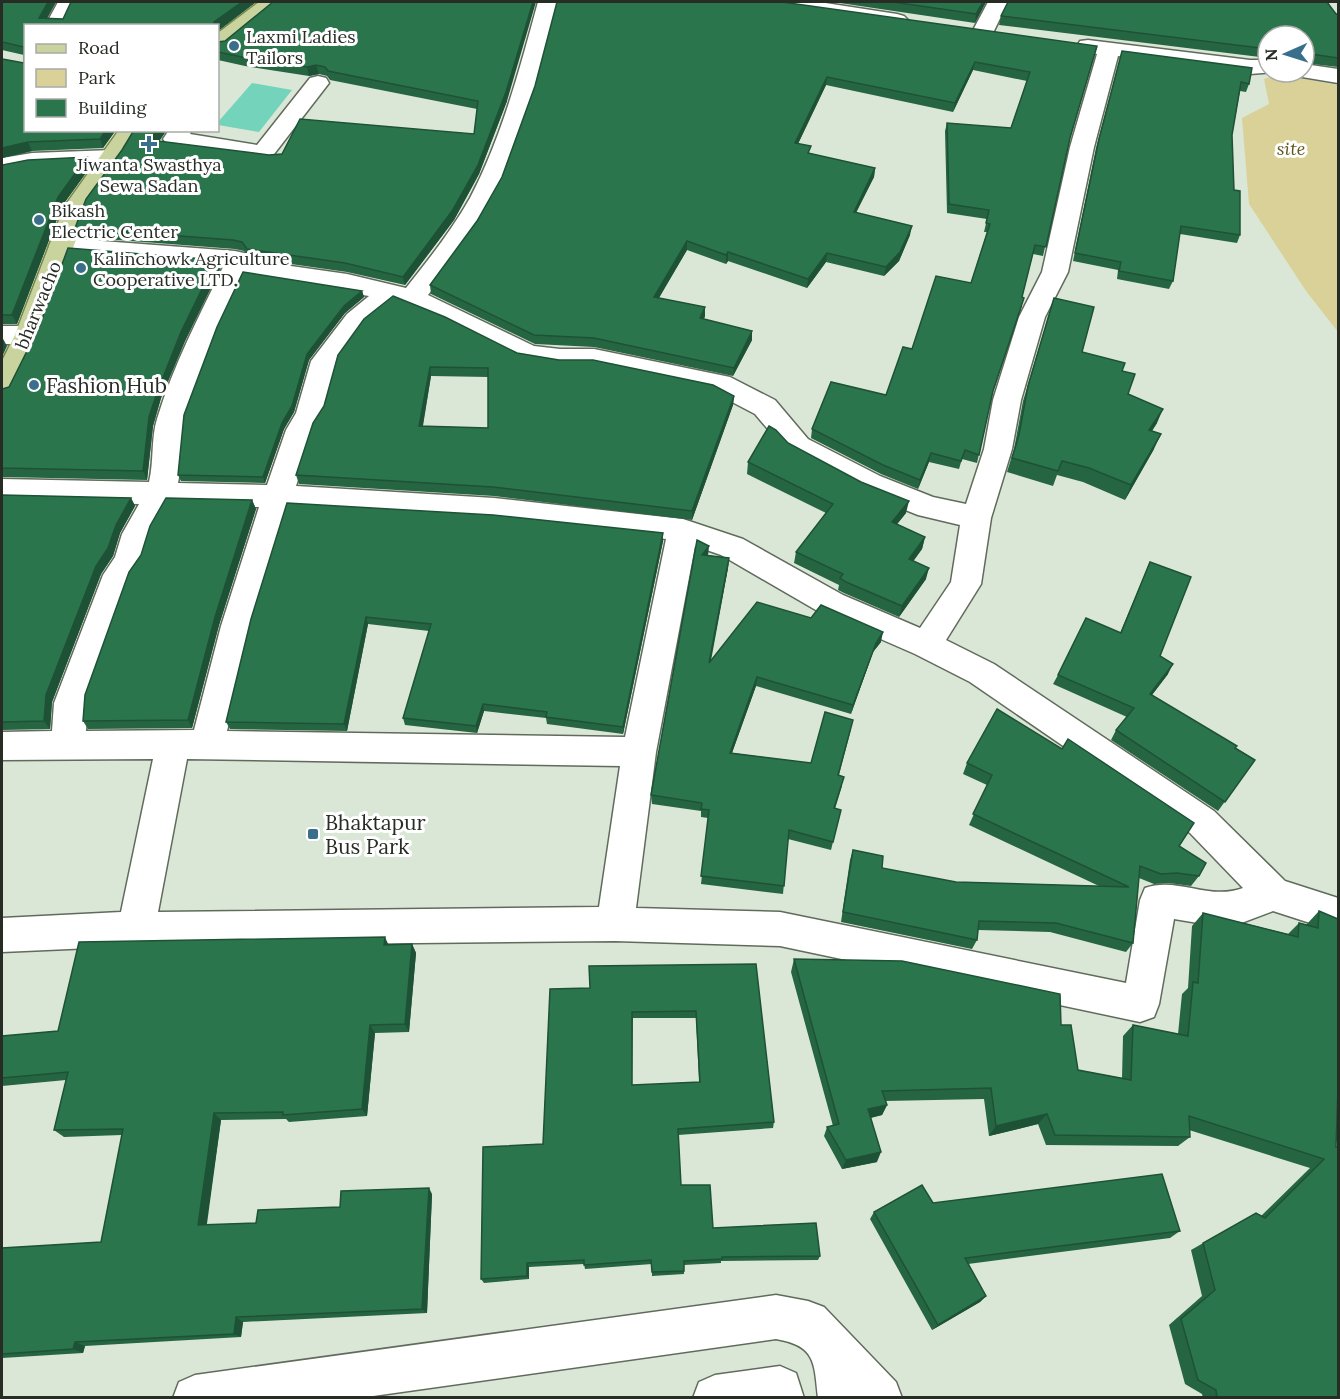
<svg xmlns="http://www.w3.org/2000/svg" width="1340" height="1399" viewBox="0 0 1340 1399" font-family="Lora,serif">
	<rect width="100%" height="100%" fill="#dbe7d6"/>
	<path fill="#dad199" d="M1278 74 1338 85V332L1306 291 1249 204 1242 118 1269 104 1264 79Z"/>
	<path fill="#74d3bb" d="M252 83 292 90 259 132 218 125V122Z"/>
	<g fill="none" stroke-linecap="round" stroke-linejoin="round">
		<defs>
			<g id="minor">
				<path d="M58 2H78L66 26H45Z"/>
				<path d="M538 2H558C543 63 527 127 501 185 482 225 455 260 428 295L534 346 560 349H594L730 377 775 400 808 439 880 476 933 497 966 504 984 449 993 400 1019 317 1042 272 1070 147 1097 54 1080 51 1077 46 1080 41 1088 40 1250 60H1268V72H1274L1250 74 1118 56 1094 147 1068 272 1045 317 1021 400 1012 449 991 518 981 584 946 640 994 664 1214 811 1285 881 1338 898V932L1273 911 1228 928 1174 919 1159 1004 1154 1017 1140 1022 780 946 615 941 136 946 2 952V918L121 912 153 759 2 760V732L52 731 54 703 103 575 115 557 122 534 139 504 2 501V479L149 482C154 462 151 438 157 419 173 366 199 316 223 267L62 254 53 252 49 246 53 240 62 238 235 251 244 253 248 260 347 274 406 288C429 259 452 230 470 198 502 137 520 68 538 2ZM244 276 369 296 347 314 311 361 296 413 286 430 267 485 178 483 181 466 184 421 217 332ZM395 302 448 324 518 360 560 367H594L713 392 755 414 788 453 860 492 918 515 960 525 951 582 920 628 843 595 743 539 683 519 494 498 296 486 314 431 324 414 338 363 365 326ZM169 505 259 507 221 626 194 730 86 731 88 703 132 580 144 562 152 534ZM288 508 494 520 666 539 625 737 227 731 252 626ZM695 546 721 555 821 613 915 654 970 682 1190 833 1243 888C1209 901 1177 876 1145 888L1140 900 1126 983 780 912 636 908 656 752ZM187 759 620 766 599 907 158 912Z"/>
				<path d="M772 2H819L897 14 904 16 908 20 904 24 897 26 782 8 775 6Z"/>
				<path d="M988 2H1008L991 37 983 38 975 37 972 32Z"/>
				<path d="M1304 64 1338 69V83L1296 76 1294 72H1304Z"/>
				<path d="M318 76 326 78 329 83 271 158 263 160 175 146 167 144 163 139 169 130H192L190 134 257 145 310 78Z"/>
				<path d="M112 150 120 152 124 157 120 162 32 167 2 172V158L32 153Z"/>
				<path d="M2 326H28L37 329 41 335 37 341 28 344H2Z"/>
				<path d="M776 1295 808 1301 824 1307 896 1382 902 1398H818C814 1362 816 1346 776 1339L359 1398H173L179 1382 195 1375Z"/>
				<path d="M780 1366 796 1373 804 1398H693L699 1382 715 1375Z"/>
			</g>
			<g id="major">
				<path d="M259 2H282L226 48 218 49V33Z"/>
				<path d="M119 130H142L88 207 41 335 12 395 2 397V361L15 335 64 207Z"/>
			</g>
		</defs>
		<use href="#minor" stroke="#606b5c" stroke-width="3"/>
		<use href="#major" stroke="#79864a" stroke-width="3"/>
		<use href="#minor" fill="#fff" fill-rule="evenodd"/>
		<use href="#major" fill="#c9d39e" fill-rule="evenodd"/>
	</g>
	<g fill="#256542" fill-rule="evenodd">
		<path d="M2 2H56L47 18 63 19 256 2 218 31V26H26V130H116L103 148 32 151 2 158V59L24 63V55L2 50Z"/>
		<path d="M833 2H986L975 23Z"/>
		<path d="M1338 14V67L1304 63V36H1268V58L999 25 1001 16Z"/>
		<path d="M218 42 507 101 479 174 454 220 405 285 347 272 249 258 244 251 235 249 79 237 75 228 122 150 166 131 159 141 269 155 474 134 477 109 330 80 327 76 319 74 309 76 245 66 218 60Z"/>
		<path d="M1097 46 1070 138 1043 256 1033 254 1022 297V306L992 395 977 463 962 459 959 469 929 462 918 489 881 474 811 438 812 429 886 395 912 349 971 283 987 232H984L987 219 947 213 945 131 947 123 1011 128 1027 81 973 70 953 112 826 85 798 144 811 154 875 168 874 177 856 212 910 235 899 261 884 276 826 262 807 288 728 261 726 264 687 250 659 298 705 307V316L704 319 752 340 733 376 594 347 535 344 431 294 430 285 477 221 502 177 535 86Z"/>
		<path d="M1122 51 1249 84 1246 92 1240 91 1232 135 1234 190 1240 235 1237 243 1180 234 1173 281 1169 289 1117 279 1118 270 1073 261 1096 148Z"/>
		<path d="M2 165 91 166 62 206 17 324H2Z"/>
		<path d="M220 269 185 341 161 398 153 426 147 480 2 477V389L9 387Z"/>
		<path d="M362 291 364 297 345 313 309 360 294 412 284 429 265 483 181 481 178 475Z"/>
		<path d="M1054 298 1082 352 1122 371 1128 394 1157 423 1152 431 1154 449 1125 500 1083 482 1057 475 1053 486 1007 472 1014 449 1023 401Z"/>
		<path d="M517 353 734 396 733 405 692 520 494 496 299 484 296 475 324 406 338 355ZM431 376 488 377V428L423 426Z"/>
		<path d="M788 443 906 513 897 524 925 537 922 549 913 561 926 579 899 617 844 593 838 590 839 585 794 563 796 552 826 513 747 474 748 462Z"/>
		<path d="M2 495 131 498 135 506 120 533 113 556 101 574 52 702 50 729 2 730Z"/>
		<path d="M252 500 256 509 219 625 192 728 88 729 83 721Z"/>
		<path d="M663 541 623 734 547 724 546 718 484 711 477 733 405 725 403 718 429 631 368 624 347 731 230 729 226 722 251 619Z"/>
		<path d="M708 555 729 558 728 568 711 661 881 642 873 652 851 714 756 686 732 753 811 763 851 729 839 775 842 786 835 809 841 810 831 850 788 839 783 894 701 884 708 818 701 817V811L652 804 651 795Z"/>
		<path d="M1150 562 1160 656 1168 674 1152 695 1255 760 1218 811 1111 740 1116 730 1127 717 1053 684 1058 675 1120 633Z"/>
		<path d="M967 763 1179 846 1199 876 1191 886 1169 883 1154 884 1139 878 1133 943 1126 952 1050 932 978 930 977 940 972 949 841 922 850 860 853 850 882 868 956 882 1099 886 969 825 987 785 963 774Z"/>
		<path d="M1319 911 1336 1147 1338 1398H1203L1202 1394 1185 1384 1169 1325 1202 1296 1191 1250 1256 1213 1261 1216 1310 1168 1189 1130 1190 1137 1178 1146 1046 1145 1038 1124 989 1136 984 1099 885 1101 887 1105 882 1115 871 1118 877 1162 842 1169 824 1136 827 1127 833 1126 791 972 794 959 1061 1025 1078 1070 1122 1078 1123 1036 1133 1025 1178 1034 1182 994 1188 988 1192 926 1203 913 1288 934 1299 923 1306 925Z"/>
		<path d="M412 944 416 953 409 1032 375 1033 367 1116 289 1122 286 1119 221 1120 206 1225 256 1223 340 1207 432 1194 427 1313 243 1322 241 1337 85 1346 83 1353 2 1358V1251L101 1242 122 1135 64 1137 54 1130 66 1080 2 1086V1036L58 1031 388 945Z"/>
		<path d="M756 964 774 1122 773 1128 678 1135 681 1185 713 1228 820 1256 818 1260 721 1261V1263L684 1265V1274L652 1276V1264L585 1269 584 1264 529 1267V1279L484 1283 481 1279 543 1144 590 988ZM633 1018H696L699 1082 632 1085Z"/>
		<path d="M933 1203 1180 1231 1170 1238 968 1264 986 1296 980 1302 932 1330 870 1219 874 1212Z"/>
	</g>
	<g fill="#1e5236">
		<path d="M48 2H56L43 26 39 18Z"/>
		<path d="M242 2H256L218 31V26H214V22Z"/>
		<path d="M533 2H536L507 101 479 174 454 220 405 285 403 277 452 211Z"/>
		<path d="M983 2H986L975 23 976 14Z"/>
		<path d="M975 62 973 70 953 112 955 103Z"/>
		<path d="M316 65 319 74 309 76 307 67Z"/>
		<path d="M827 77 826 85 794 152 795 143Z"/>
		<path d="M106 130H116L103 148 100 139Z"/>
		<path d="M157 130 166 131 154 149 150 140Z"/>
		<path d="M28 142 32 151 2 158V148Z"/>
		<path d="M87 157 91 166 62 206 17 324 12 315 58 197Z"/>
		<path d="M875 168 874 177 852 221 854 212Z"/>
		<path d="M912 226 910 235 899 261 884 276 886 267Z"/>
		<path d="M687 241V250L654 306V297Z"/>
		<path d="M728 252V261L726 264V255Z"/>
		<path d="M827 253 826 262 807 288 808 279Z"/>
		<path d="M216 260 220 269 185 341 161 398 153 426 147 480 143 471 149 417 158 390 181 332Z"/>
		<path d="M362 291 364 297 345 313 309 360 294 412 284 429 265 483 263 477 307 354 344 306Z"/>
		<path d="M705 307V316L700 327V318Z"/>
		<path d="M752 331V340L733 376 734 368Z"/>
		<path d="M2 337 7 346 2 357Z"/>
		<path d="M430 367 431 376 421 435 419 426Z"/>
		<path d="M734 396 733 405 692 520V511Z"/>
		<path d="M1163 409 1157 423 1143 444 1149 430Z"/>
		<path d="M1161 434 1154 449 1125 500 1131 485Z"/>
		<path d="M931 453 929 462 918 489 920 480Z"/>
		<path d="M131 498 135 506 120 533 113 556 101 574 52 702 50 729 44 721 46 695 96 566 116 525Z"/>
		<path d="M252 500 256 509 219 625 192 728 188 720 215 617Z"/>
		<path d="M909 501 906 513 890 533 892 522Z"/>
		<path d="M663 533V541L623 734V727Z"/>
		<path d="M925 537 922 549 907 570 909 559Z"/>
		<path d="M709 546 708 556 702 555Z"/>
		<path d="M729 558 728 568 708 673 709 663Z"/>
		<path d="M929 568 926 579 899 617 902 606Z"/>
		<path d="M366 617 368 624 347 731 344 724Z"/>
		<path d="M883 632 881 642 873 652 851 714 853 705 876 643Z"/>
		<path d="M1173 664 1168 674 1145 704 1150 694Z"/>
		<path d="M757 677 756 686 729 761 730 753Z"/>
		<path d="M483 704 484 711 477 733 476 726Z"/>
		<path d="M385 937 389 946 384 945Z"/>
		<path d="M412 944 416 953 409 1032 405 1024Z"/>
		<path d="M370 1025 375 1033 367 1116 362 1109Z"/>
		<path d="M887 1105 882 1115 864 1119 868 1109Z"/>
		<path d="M214 1113 221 1120 206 1231 198 1225Z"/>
		<path d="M1047 1114 1038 1124 989 1136 996 1126Z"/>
		<path d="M881 1152 877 1162 842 1169 846 1160Z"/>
		<path d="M429 1188 432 1194 427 1313 422 1309Z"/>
		<path d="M527 1263 529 1267V1279L527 1276Z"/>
		<path d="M986 1296 980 1302 932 1330 938 1325Z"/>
		<path d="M236 1317 243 1322 241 1337 234 1334Z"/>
		<path d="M75 1342 85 1346 83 1353 73 1349Z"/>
	</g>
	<g fill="#2b754d" stroke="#1e5236" stroke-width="1.5" fill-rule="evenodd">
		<path d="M2 2H48L39 18 63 19 71 2H242L214 22V26H26V130H106L100 139 28 142 2 148V59L24 63V47L2 42Z"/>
		<path d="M273 2H533L506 92 478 165 452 211 403 277 345 263 247 249 242 242 233 240 75 228 86 199 122 150 134 130H157L150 140 269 155 282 154 300 119 474 134 478 101 328 71 325 67 316 65 307 67 242 57 218 52V42L225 41Z"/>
		<path d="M557 2H782L1097 46 1070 138 1046 247 1035 245 1022 297 1024 298 993 391 979 455 965 450 961 461 931 453 920 480 883 465 812 429 831 382 886 395 903 347 912 349 936 276 971 283 990 224 986 223 989 210 949 204 947 123 1011 128 1030 72 975 62 955 103 827 77 795 143 811 146 808 153 875 168 854 212 912 226 900 252 886 267 827 253 808 279 728 252 726 255 687 241 654 297 705 307 700 318 752 331 734 368 594 338 534 335 430 285 477 221 502 177 535 86Z"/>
		<path d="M893 2H983L976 14Z"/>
		<path d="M1008 2H1327L1336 14H1338V58L1304 53V36H1268V49L1001 16Z"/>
		<path d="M1122 51 1252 68 1249 84 1241 82 1232 135 1234 190 1240 191V235L1181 226 1173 281 1119 271 1121 262 1075 253 1099 139Z"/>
		<path d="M87 157 58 197 12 315H2V165L28 160Z"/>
		<path d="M68 248 216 260 181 332 158 390 149 417 143 471 2 468V389L9 387 39 327Z"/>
		<path d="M243 272 362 291 344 306 307 354 292 406 282 423 263 477 178 475 184 415 217 327Z"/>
		<path d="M393 296 445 317 517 353 559 360H593L713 385 734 396 692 511 493 487 296 475 313 423 324 406 338 355 364 319ZM430 367 488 368V428L419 426Z"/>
		<path d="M1054 298 1094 307 1082 352 1125 363 1122 371 1135 374 1128 394 1163 409 1149 430 1161 434 1131 485 1089 468 1062 461 1058 471 1012 458 1019 435 1028 386Z"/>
		<path d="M769 426 776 430 788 443 861 482 909 501 892 522 925 537 909 559 929 568 902 606 846 582 840 578 843 574 796 552 833 504 748 462Z"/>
		<path d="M2 495 131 498 116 525 108 548 96 566 46 695 44 721 2 722Z"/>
		<path d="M166 498 252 500 215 617 188 720 83 721 85 695 129 572 141 555 150 526Z"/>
		<path d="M287 503 493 515 663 533 623 727 546 717 547 712 483 704 476 726 403 718 431 624 366 617 344 724 226 722 251 619Z"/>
		<path d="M697 540 709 546 702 555 729 558 709 663 757 602 811 618 821 605 883 632 876 643 853 705 757 677 730 753 811 763 825 712 853 720 838 775 844 777 834 808 841 810 833 842 789 830 784 886 701 876 709 810 701 809 702 803 651 795Z"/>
		<path d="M1150 562 1191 577 1160 656 1173 664 1150 694 1237 746 1235 748 1255 760 1225 802 1116 730 1134 708 1058 675 1086 618 1121 633Z"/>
		<path d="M997 709 1062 749 1068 739 1194 823 1179 846 1206 863 1199 876 1177 873 1161 874 1140 866 1133 943 1056 923 979 921 977 940 843 912 853 850 883 856 882 868 956 882 1129 887 973 814 992 775 967 763Z"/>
		<path d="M1319 911 1338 919V1088L1336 1147H1338V1398H1217L1216 1390 1198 1380 1181 1319 1215 1290 1203 1243 1256 1213 1265 1218 1324 1159 1189 1116 1190 1137 1055 1135 1047 1114 996 1126 991 1088 882 1091 887 1105 868 1109 881 1152 846 1160 827 1127 839 1124 794 959 902 961 1060 994 1061 1025H1071L1078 1070 1131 1080 1133 1025 1188 1036 1193 982 1198 983 1203 913 1298 937 1299 923 1318 928Z"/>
		<path d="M385 937 384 945 412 944 405 1024 370 1025 362 1109 283 1115V1112L214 1113 198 1225 256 1223 258 1210 340 1207 341 1191 429 1188 422 1309 236 1317 234 1334 75 1342 73 1349 2 1354V1248L101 1242 123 1129 54 1130 68 1072 2 1078V1036L58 1031 79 942Z"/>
		<path d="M756 964 774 1122 678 1129 681 1185H710L713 1228 816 1223 820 1256 722 1257V1259L684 1261V1271L652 1272 651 1260 584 1265V1260L527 1263V1276L481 1279 483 1147 543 1144 550 989 590 988 589 966ZM696 1011 700 1082 632 1085V1012Z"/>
		<path d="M1162 1174 1180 1231 965 1258 986 1296 938 1325 874 1212 922 1185 933 1203Z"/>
	</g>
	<g fill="#396f8b" stroke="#fff" stroke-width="2">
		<circle cx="234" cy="46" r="6"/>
		<path d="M146 135h6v6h6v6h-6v6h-6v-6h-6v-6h6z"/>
		<circle cx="39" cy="220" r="6"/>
		<circle cx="81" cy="268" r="6"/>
		<circle cx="34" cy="385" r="6"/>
		<rect x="307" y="828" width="12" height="12" rx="3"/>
	</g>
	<g text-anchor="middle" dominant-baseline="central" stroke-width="6" stroke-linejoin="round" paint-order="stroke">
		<g font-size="18" fill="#272c25" stroke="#fff" text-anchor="start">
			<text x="246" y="36">Laxmi Ladies<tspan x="246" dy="21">Tailors</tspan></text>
			<text x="149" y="164" text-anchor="middle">Jiwanta Swasthya<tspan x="149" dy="21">Sewa Sadan</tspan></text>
			<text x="51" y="210">Bikash<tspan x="51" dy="21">Electric Center</tspan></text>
			<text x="93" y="258">Kalinchowk Agriculture<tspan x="93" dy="21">Cooperative LTD.</tspan></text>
		</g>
		<g font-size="18" font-style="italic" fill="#60571e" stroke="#fff">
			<text x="1291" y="148">site</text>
		</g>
		<g font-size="18" fill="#272c25" stroke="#fff">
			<text transform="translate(38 305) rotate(-68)">bharwacho</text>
		</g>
		<g font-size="21" fill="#272c25" stroke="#fff" text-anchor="start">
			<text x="46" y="385">Fashion Hub</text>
			<text x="325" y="822">Bhaktapur<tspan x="325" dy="24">Bus Park</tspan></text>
		</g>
	</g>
	<rect width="1340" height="1399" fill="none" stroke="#272c25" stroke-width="6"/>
	<rect x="24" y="24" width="195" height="108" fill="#ffffff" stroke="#a9aba8" stroke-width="1.5"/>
	<rect x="36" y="44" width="30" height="9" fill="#c9d39e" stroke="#a9aba8" stroke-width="1.5"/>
	<text x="78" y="54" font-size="18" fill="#272c25">Road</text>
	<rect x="36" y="69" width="30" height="18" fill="#dad199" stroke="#a9aba8" stroke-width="1.5"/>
	<text x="78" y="84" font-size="18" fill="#272c25">Park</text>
	<rect x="36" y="99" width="30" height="18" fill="#2b754d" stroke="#a9aba8" stroke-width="1.5"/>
	<text x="78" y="114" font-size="18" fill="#272c25">Building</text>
	<g transform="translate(1286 54) rotate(267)"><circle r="28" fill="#ffffff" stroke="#a9aba8" stroke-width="1.5"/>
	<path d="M0-4.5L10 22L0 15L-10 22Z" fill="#396f8b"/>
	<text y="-9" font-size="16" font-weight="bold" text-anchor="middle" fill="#272c25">N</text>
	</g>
</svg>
